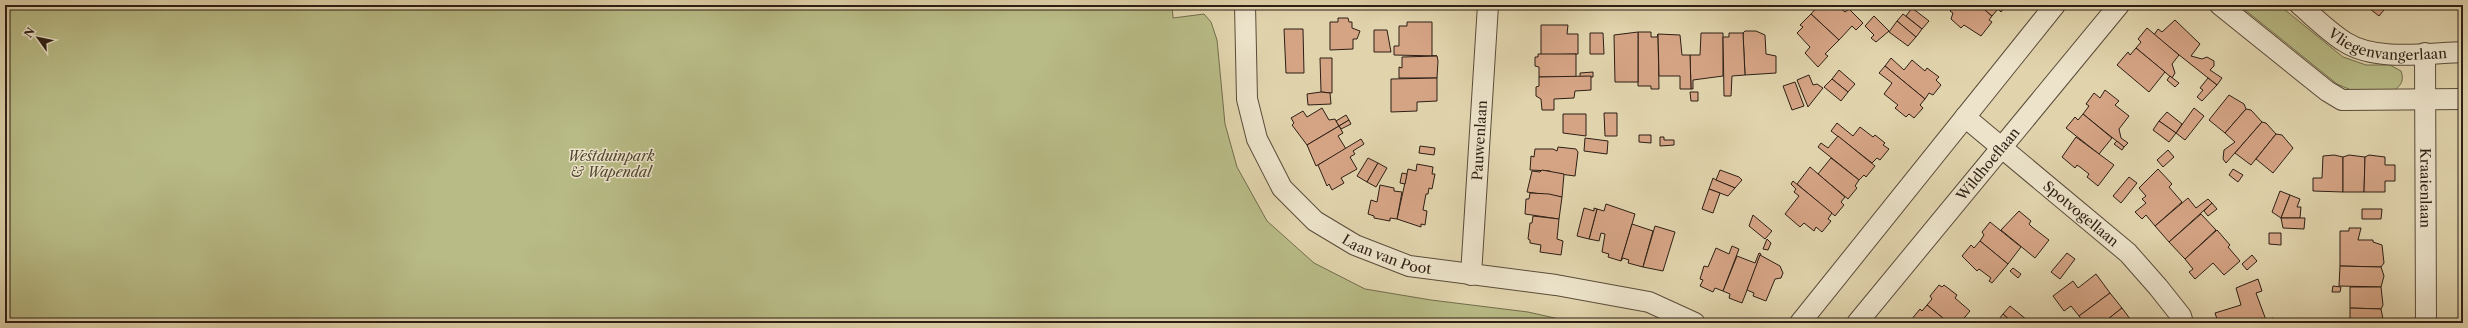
<svg xmlns="http://www.w3.org/2000/svg" width="2468" height="328" viewBox="0 0 2468 328" font-family="'Libre Caslon Text',serif">
	<rect width="100%" height="100%" fill="#e1d4ad"/>
	<filter id="stains"><feTurbulence type="fractalNoise" baseFrequency=".005" numOctaves="4"/><feColorMatrix values="0 0 0 0 .2 0 0 0 0 .09 0 0 0 0 .02 0 0 0 .5 -.17"/></filter>
	<radialGradient id="worn" r=".72"><stop offset=".6" stop-color="#630" stop-opacity="0"/><stop offset="1" stop-color="#630" stop-opacity=".3"/></radialGradient>
	<g fill="#b8bb86" stroke="#726d4d">
		<path d="M5 5H1172L1173 18 1204 14 1211 22 1217 40 1225 124 1237 167 1267 221 1314 263 1365 289 1431 300 1528 312 1577 323H5Z"/>
		<path d="M2239 5H2279L2343 57 2366 65H2390L2401 71C2404 80 2402 84 2395 90H2351L2337 84Z"/>
	</g>
	<g fill="#d5a485" stroke="#2d1f14">
		<path d="M1819 5H1837L1845 12 1849 9 1863 23 1856 30 1852 26 1839 40 1811 14Z"/>
		<path d="M1955 5H1979L1992 16 1989 20 1992 22 1981 36 1964 25 1961 28 1951 19 1953 13 1950 11Z"/>
		<path d="M1979 5H2006L2001 12 1998 9 1992 16Z"/>
		<path d="M2365 5H2388L2379 16Z"/>
		<path d="M1912 8 1929 21 1922 29 1906 16Z"/>
		<path d="M1811 14 1839 40 1825 54 1828 56 1818 67 1805 53 1810 47 1797 33 1803 27 1800 25Z"/>
		<path d="M1903 14 1922 29 1916 37 1897 21Z"/>
		<path d="M1874 16 1889 31 1876 42 1871 38 1874 35 1865 26Z"/>
		<path d="M1338 18H1348L1349 22H1352V28L1360 31 1357 39H1353V49L1330 50V22H1338Z"/>
		<path d="M2175 20 2200 44 2191 56 2202 59 2207 57 2214 61V66L2210 70 2222 78 2217 85 2154 35 2158 29 2162 32Z"/>
		<path d="M1897 21 1916 37 1908 46 1889 32Z"/>
		<path d="M1407 22H1432V56H1437L1394 55V46H1399V26H1407Z"/>
		<path d="M1541 25H1568L1567 34H1578V54L1541 55Z"/>
		<path d="M2147 28 2179 55 2172 64 2175 73 2172 78 2136 48 2141 42 2138 39Z"/>
		<path d="M1284 29H1303L1304 73H1286Z"/>
		<path d="M1374 30H1387L1391 52H1374Z"/>
		<path d="M1745 31H1756L1765 35 1766 54 1776 56V73L1745 75 1743 33Z"/>
		<path d="M1638 32H1651V37H1657L1658 34 1659 89H1651V86H1638Z"/>
		<path d="M1638 32V82H1615L1614 35Z"/>
		<path d="M1590 33H1603L1604 54H1590Z"/>
		<path d="M1701 33H1723V76L1693 80V89H1691L1690 55H1700Z"/>
		<path d="M1729 33H1743L1745 75 1732 76 1731 96H1724L1723 37H1729Z"/>
		<path d="M1658 34 1680 35 1682 55H1690L1691 89H1680V76H1659Z"/>
		<path d="M2136 48 2165 72 2149 92 2117 65 2128 52 2130 55Z"/>
		<path d="M1538 54H1576V77H1539V67L1535 66V57H1538Z"/>
		<path d="M1437 56 1438 61 1437 78H1399V67L1402 68V57Z"/>
		<path d="M1320 58H1332V93L1321 92Z"/>
		<path d="M1891 58 1904 70 1912 60 1925 71 1927 68 1939 77 1936 80 1941 85 1933 95 1929 93 1925 99 1885 66Z"/>
		<path d="M1885 66 1925 99 1920 105 1923 108 1914 118 1909 114 1906 117 1895 108 1898 105 1884 94 1892 83 1879 73Z"/>
		<path d="M1839 70 1855 84 1848 92 1832 79Z"/>
		<path d="M1593 72V77H1580V73Z"/>
		<path d="M1809 75 1813 85 1817 84 1823 88 1808 107 1797 80Z"/>
		<path d="M1591 76V90L1575 91 1574 98 1554 99V110H1542L1541 99 1536 96V87L1539 86V77Z"/>
		<path d="M2170 76 2179 83 2175 87 2167 80Z"/>
		<path d="M1437 78V101L1417 102V111L1391 112V79Z"/>
		<path d="M2208 78 2217 85 2202 101 2197 97 2203 90 2200 88Z"/>
		<path d="M1832 79 1848 92 1841 101 1824 87Z"/>
		<path d="M1795 82 1804 106 1792 110 1783 86Z"/>
		<path d="M2105 90 2119 101 2115 105 2129 116 2119 129 2121 138 2128 143 2124 147 2083 114 2089 106 2086 104 2094 93 2100 98Z"/>
		<path d="M1321 92 1330 93 1331 104 1308 105 1307 94Z"/>
		<path d="M1690 92H1698V101H1691Z"/>
		<path d="M2229 95 2244 104 2246 109 2225 133 2209 120Z"/>
		<path d="M1322 108 1329 120 1335 119 1339 126 1307 145 1292 125 1294 123 1291 118 1303 111 1307 117Z"/>
		<path d="M2194 108 2204 116 2185 140 2176 133Z"/>
		<path d="M2246 109 2251 110 2262 122 2226 163 2223 159 2224 150 2235 142 2225 133Z"/>
		<path d="M2167 112 2182 124 2176 133 2159 121Z"/>
		<path d="M1604 113H1617V136H1605Z"/>
		<path d="M1563 114H1586V136L1563 133Z"/>
		<path d="M2083 114 2112 138 2099 154 2066 128 2075 117 2078 120Z"/>
		<path d="M1346 115 1349 120 1339 126 1336 121Z"/>
		<path d="M1349 120 1351 124 1341 129 1339 126Z"/>
		<path d="M2159 121 2176 133 2169 142 2153 130Z"/>
		<path d="M2262 122 2266 123 2276 134 2251 165 2235 153Z"/>
		<path d="M1837 123 1853 136 1860 127 1873 137 1875 135 1885 143 1883 145 1889 149 1880 160 1877 158 1872 163 1831 131Z"/>
		<path d="M1339 126 1343 133 1338 136 1346 149 1316 166 1307 145Z"/>
		<path d="M2276 134 2282 135 2293 148 2273 173 2256 159Z"/>
		<path d="M1639 135H1651V143L1639 142Z"/>
		<path d="M1838 136 1875 166 1866 177 1864 175 1859 180 1818 147 1821 143 1828 148Z"/>
		<path d="M1660 137H1664V140H1674V145L1660 146Z"/>
		<path d="M2076 137 2114 165 2098 186 2087 177 2089 174 2080 167 2077 165 2075 168 2062 157Z"/>
		<path d="M1585 138 1608 141 1607 154 1584 151Z"/>
		<path d="M1361 139 1364 144 1353 151 1355 154 1350 157 1357 169 1341 178 1344 183 1332 190 1329 184 1327 186 1318 165Z"/>
		<path d="M2117 141 2124 147 2122 150 2114 144Z"/>
		<path d="M1420 146 1435 148 1434 155 1419 153Z"/>
		<path d="M1558 147 1576 149 1578 152 1575 176 1552 173 1550 171 1530 170 1531 156 1534 157 1535 149H1553L1557 151Z"/>
		<path d="M2168 150 2174 157 2163 167 2157 160Z"/>
		<path d="M2334 155 2343 157V192L2313 191V178H2322L2323 156Z"/>
		<path d="M2349 155 2365 157 2364 192H2343V157Z"/>
		<path d="M2369 155 2385 157V165H2395V181H2385V192H2364L2365 157Z"/>
		<path d="M1368 158 1378 163 1367 182 1357 176Z"/>
		<path d="M1831 158 1859 180 1855 186 1857 188 1848 199 1818 174Z"/>
		<path d="M1378 163 1387 168 1376 187 1367 182Z"/>
		<path d="M1417 164 1433 167 1432 174H1435L1432 189 1429 188 1428 194H1426L1423 210 1427 211 1425 225 1421 224V227L1397 219 1408 169 1416 171Z"/>
		<path d="M1810 167 1845 197 1841 202 1844 205 1835 216 1797 184Z"/>
		<path d="M2158 169 2172 184 2169 187 2182 202 2155 226 2146 215 2142 219 2135 212 2146 203 2142 199 2146 196 2139 188Z"/>
		<path d="M2233 169 2243 175 2238 182 2229 175Z"/>
		<path d="M1542 170 1564 174 1562 197 1527 192 1532 171 1540 172Z"/>
		<path d="M1720 170 1739 177 1742 180 1735 188 1716 180Z"/>
		<path d="M1402 173 1407 174 1405 184 1400 183Z"/>
		<path d="M2129 177 2137 183 2121 203 2113 196Z"/>
		<path d="M1713 178 1716 180 1735 188 1728 196 1709 189Z"/>
		<path d="M1793 181 1832 213 1828 219 1831 221 1822 232 1816 227 1814 231 1804 223 1800 227 1785 214 1799 196 1794 192 1796 189 1791 184Z"/>
		<path d="M1380 185 1394 188V191L1402 192 1397 219 1390 218V221L1374 218V216L1368 214 1371 200 1377 202Z"/>
		<path d="M1709 189 1720 193 1713 213 1702 209Z"/>
		<path d="M2280 191 2290 195 2281 218 2272 212Z"/>
		<path d="M1530 193 1549 194 1562 197 1559 219 1525 214 1526 199H1529Z"/>
		<path d="M2290 195 2300 199 2297 207H2301L2300 218H2281Z"/>
		<path d="M2188 198 2196 208 2208 199 2212 203 2169 242 2155 226Z"/>
		<path d="M2212 203 2217 209 2208 216 2204 211Z"/>
		<path d="M1606 204 1635 214 1621 261 1608 257 1609 254 1602 252 1605 234 1601 233 1599 241 1589 239 1597 209 1604 211Z"/>
		<path d="M1584 208 1594 211V208L1597 209 1589 239 1577 236Z"/>
		<path d="M2362 209H2382L2381 219H2362Z"/>
		<path d="M2019 211 2031 221 2029 224 2032 227 2049 240 2035 258 2001 230Z"/>
		<path d="M2201 214 2216 230 2185 259 2169 242Z"/>
		<path d="M1753 215 1772 231 1765 239 1749 226Z"/>
		<path d="M1533 216 1559 219 1557 239 1563 241 1561 255 1540 252 1541 245 1530 243V240L1528 239 1530 223H1532Z"/>
		<path d="M2281 218H2305L2304 229 2283 228Z"/>
		<path d="M1990 222 2021 247 2008 264 1980 241 1984 235 1982 232Z"/>
		<path d="M1632 224 1653 231 1643 267 1628 263 1629 260 1623 258 1621 261Z"/>
		<path d="M1655 226 1675 232 1663 271 1643 267Z"/>
		<path d="M2349 228H2361L2358 240H2373V242L2382 245 2384 263 2381 267 2340 266V231H2349Z"/>
		<path d="M2217 230 2230 245 2228 247 2240 261 2224 275 2213 263 2195 279 2189 272 2193 269 2185 259Z"/>
		<path d="M2269 233H2281V245L2269 244Z"/>
		<path d="M1767 239 1771 243 1768 250 1763 249Z"/>
		<path d="M1980 241 2008 264 1992 283 1989 281 1991 278 1979 269 1977 271 1962 256 1971 245 1974 248Z"/>
		<path d="M1732 246 1739 249 1723 291 1715 288 1713 292 1700 286 1703 280 1700 279 1704 266 1708 267 1716 248 1729 254Z"/>
		<path d="M1759 253 1761 254 1742 303 1729 298 1730 294 1723 291 1737 256 1755 263Z"/>
		<path d="M2067 253 2075 259 2060 279 2051 272Z"/>
		<path d="M1760 255 1780 266 1783 273 1781 278 1775 279 1766 301 1753 296 1754 293 1747 290Z"/>
		<path d="M2252 255 2257 261 2247 270 2242 264Z"/>
		<path d="M2340 266 2381 267 2384 276 2381 287 2339 286Z"/>
		<path d="M2013 268 2021 274 2018 278 2010 271Z"/>
		<path d="M2096 274 2110 293 2079 316 2071 306 2064 311 2053 296 2073 281 2078 288Z"/>
		<path d="M2258 279 2262 291 2256 293 2266 320 2258 323H2224L2223 320 2218 322 2215 313 2241 305 2236 288Z"/>
		<path d="M1939 285 1942 287 1944 285 1957 295 1955 298 1970 311 1960 323H1949L1927 305 1932 299 1930 296Z"/>
		<path d="M2333 286 2341 287 2340 292H2332Z"/>
		<path d="M2350 287H2381L2383 305 2381 309 2350 308Z"/>
		<path d="M2110 293 2122 308 2103 323H2084L2079 316Z"/>
		<path d="M1927 305 1949 323H1912L1911 320 1920 309 1922 311Z"/>
		<path d="M2010 306 2027 320 2024 323H2013L2003 314Z"/>
		<path d="M2122 308 2133 323H2103Z"/>
		<path d="M2350 308 2381 309 2383 319 2380 323H2339V321H2350Z"/>
		<path d="M2003 314 2013 323H1996Z"/>
		<path d="M2273 318 2275 323H2258L2266 320Z"/>
	</g>
	<g fill="none" stroke-linecap="round" stroke-linejoin="round">
		<defs>
			<g id="street">
				<path id="s1" d="M1245 5 1247 99 1257 139 1282 188 1315 221 1355 245 1409 266 1556 285 1649 302 1695 323"/>
				<path d="M2220 5 2327 91 2342 100 2463 99"/>
				<path id="s2" d="M2300 5C2314 17 2329 32 2345 42 2376 62 2428 53 2463 52"/>
				<path id="s3" d="M2425 53 2426 323"/>
				<path id="s4" d="M1965 117 2128 253 2158 287 2181 316 2183 323"/>
				<path id="s5" d="M1471 275 1488 5"/>
				<path d="M1800 323 2055 5"/>
				<path id="s6" d="M1857 323 2119 5"/>
			</g>
		</defs>
		<use href="#street" stroke="#5a4c3a" stroke-width="22"/>
		<use href="#street" stroke="#ece3ca" stroke-width="20"/>
	</g>
	<g text-anchor="middle" dominant-baseline="central" stroke-width="3" stroke-linejoin="round" paint-order="stroke">
		<g font-size="14" fill="#2d1f14" stroke="#ece3ca">
			<text stroke="none"><textPath href="#s2" startOffset="101">Vliegenvangerlaan</textPath></text>
			<text stroke="none"><textPath href="#s5" startOffset="135">Pauwenlaan</textPath></text>
			<text stroke="none"><textPath href="#s6" startOffset="206">Wildhoeflaan</textPath></text>
			<text stroke="none"><textPath href="#s3" startOffset="135">Kraaienlaan</textPath></text>
			<text stroke="none"><textPath href="#s4" startOffset="151">Spotvogellaan</textPath></text>
			<text stroke="none"><textPath href="#s1" startOffset="317">Laan van Poot</textPath></text>
		</g>
		<g font-size="14" font-style="italic" fill="#504630" stroke="#ece3ca">
			<text x="611" y="156">Westduinpark<tspan x="611" dy="16">&amp; Wapendal</tspan></text>
		</g>
	</g>
	<rect width="2468" height="328" fill="none" stroke="#e1d4ad" stroke-width="20"/>
	<rect x="6" y="6" width="2456" height="316" fill="none" stroke="#2d1f14" stroke-width="2"/>
	<rect x="10" y="10" width="2448" height="308" fill="none" stroke="#2d1f14"/>
	<g transform="translate(38 38) rotate(303)" stroke="#ece3ca" stroke-width="3" paint-order="stroke">
	<path d="M0-3L7 15L0 10L-7 15Z" fill="#2d1f14"/>
	<text y="-6" font-size="11" font-weight="bold" text-anchor="middle" fill="#2d1f14">N</text>
	</g>
	<rect width="100%" height="100%" filter="url(#stains)"/>
	<rect width="100%" height="100%" fill="url(#worn)"/>
</svg>
